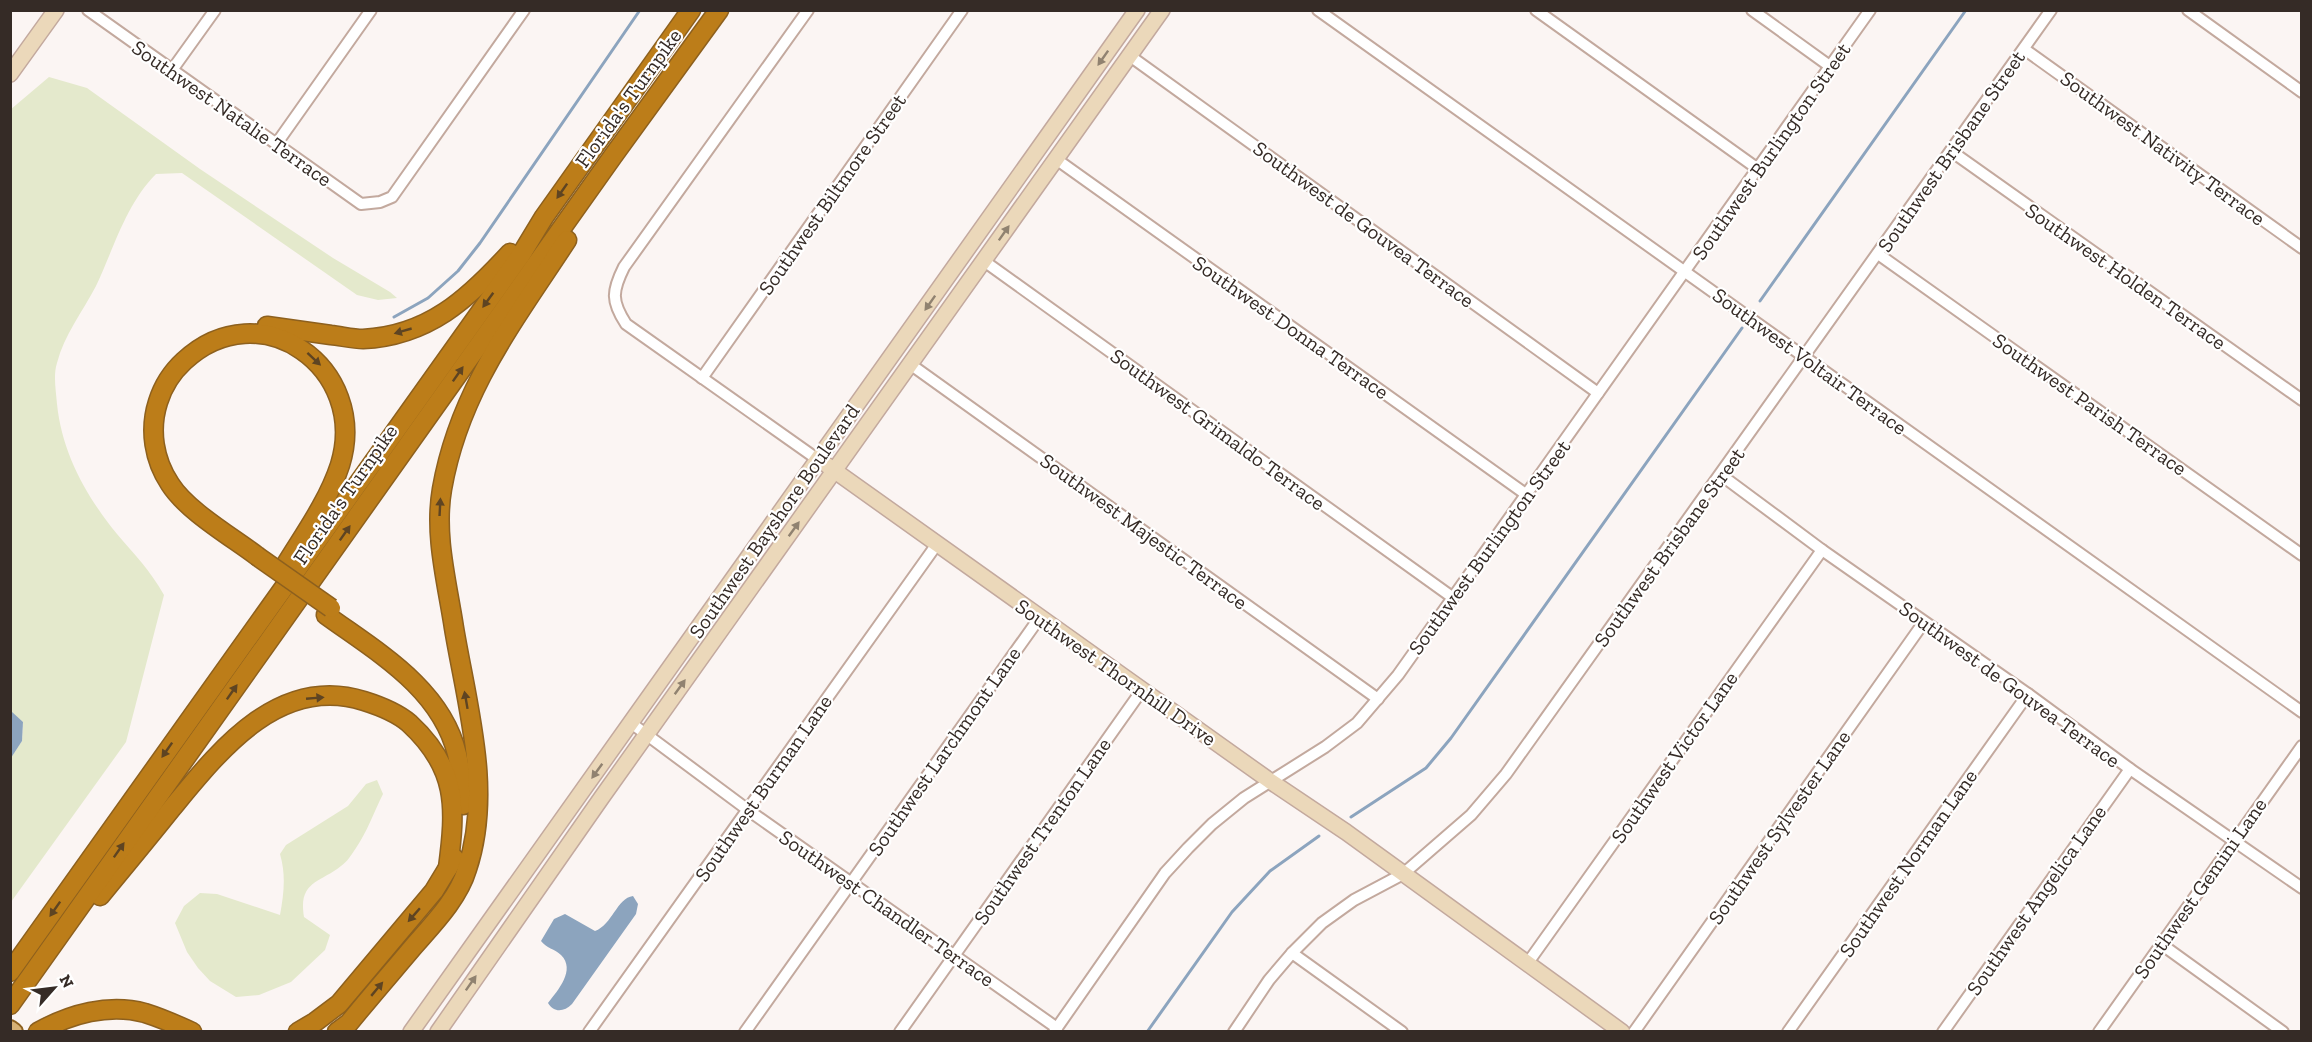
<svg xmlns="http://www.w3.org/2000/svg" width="2312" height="1042" viewBox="0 0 2312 1042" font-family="'Zilla Slab',serif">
	<rect width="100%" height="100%" fill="#fbf5f3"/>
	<g fill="#e4e9cc">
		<path d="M49 77 87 88 200 169 333 258 390 292 397 298 378 300 357 295 182 173 156 174C126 204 114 248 96 286 83 311 64 335 57 363 53 375 56 391 57 404 62 453 86 496 117 534 135 555 150 570 164 595L126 742 11 902V758L22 741 23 722 10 711V110Z"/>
		<path d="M377 780 383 794C374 812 367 832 356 848 352 854 347 862 341 866 320 883 298 881 304 917L330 935 325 950 291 982 259 995 236 997 210 981 198 968 187 952 175 923 184 906 200 893 217 894 280 915C284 893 286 875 280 854L286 845 348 806 366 784Z"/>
	</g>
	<g fill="#8ca4be">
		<path d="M11 711 23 722 22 741 11 758Z"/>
		<path d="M633 896 638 904 636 914 572 1004C564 1012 554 1013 548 1003 558 990 576 970 561 955 555 949 546 948 541 941L554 919 565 914 595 931C612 925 617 898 633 896Z"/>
	</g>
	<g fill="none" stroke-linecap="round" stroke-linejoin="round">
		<g stroke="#8ca4be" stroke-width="3">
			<path d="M1760 301 1966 10"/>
			<path d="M394 317 428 298 458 271 480 243 640 10"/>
			<path d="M1351 817 1426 768 1451 738 1742 328"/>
			<path d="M1147 1032 1232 912 1270 871 1319 836"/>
		</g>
		<defs>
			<g id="street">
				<path d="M88 10 361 204 380 202 392 197 524 10"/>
				<path d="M808 10 624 267C612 291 611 301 626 324L817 459"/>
				<path d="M1318 10 2302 712"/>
				<path d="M1536 10 1758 169"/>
				<path d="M1752 10 1831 67"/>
				<path d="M2188 10 2302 92"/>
				<path d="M2024 49 2302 248"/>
				<path d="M1130 56 1598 393"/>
				<path d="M172 70 215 10"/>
				<path d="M277 143 371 10"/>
				<path d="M1951 151 2302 400"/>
				<path d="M1056 159 1527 495"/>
				<path d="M1878 254 2302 555"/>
				<path d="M984 261 1452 597"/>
				<path d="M910 364 1378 699"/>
				<path d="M702 378 962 10"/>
				<path d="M1721 475 1822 550 2028 694 2130 769 2302 888"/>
				<path d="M631 723 748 810 1057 1028"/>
				<path d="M2161 944 2283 1032"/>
				<path d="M1292 953 1402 1032"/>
				<path d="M1527 964 1822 550"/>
				<path d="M589 1032 937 544"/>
				<path d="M745 1032 1040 617"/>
				<path d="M900 1032 1142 690"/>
				<path d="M1054 1032 1165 873 1188 848 1212 824 1244 798 1325 747 1357 723 1398 675 1870 10"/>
				<path d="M1234 1032 1269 980 1292 953 1322 923 1354 900 1403 874 1471 815 1506 774 2051 10"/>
				<path d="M1634 1032 1924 622"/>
				<path d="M1788 1032 2028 694"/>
				<path d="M1943 1032 2130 769"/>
				<path d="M2099 1032 2302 746"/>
			</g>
			<g id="secondary">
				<path d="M10 74 56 10"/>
				<path d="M828 466 1270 781 1346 832 1622 1032"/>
				<path d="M411 1032 1137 10"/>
				<path d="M438 1032 602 797 1162 10"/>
			</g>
			<path id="primary" d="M10 1029 14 1032"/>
			<g id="highway">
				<path d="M267 326C288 329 310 332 331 335 341 336 353 339 363 339 428 336 468 299 510 253"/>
				<path d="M257 556C232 537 187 511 170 484 154 460 149 430 158 402 163 386 172 372 184 361 260 290 370 368 340 465 328 502 303 536 283 569"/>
				<path d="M326 615C377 652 441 688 457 754 461 771 462 788 463 805"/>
				<path d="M100 896C124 867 148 838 172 808 219 751 279 674 364 701 380 706 396 712 409 723 458 768 456 807 448 868"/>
				<path d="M10 972 521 255 544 217 691 10"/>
				<path d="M10 1005 613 156 719 10"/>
				<path d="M38 1032C70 1014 109 1003 145 1013 161 1018 177 1025 192 1032"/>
				<path d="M298 1032 315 1022 339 1004 434 891 454 858"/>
				<path d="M337 1032 349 1023C370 997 392 972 413 947 433 924 458 899 467 869 493 791 467 706 454 628 447 582 434 535 442 489 459 391 514 321 567 240"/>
			</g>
		</defs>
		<use href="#street" stroke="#c3a99e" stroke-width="14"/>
		<use href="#secondary" stroke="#c3a99e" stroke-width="18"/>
		<use href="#primary" stroke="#8d601e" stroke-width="20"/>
		<use href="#highway" stroke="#8d601e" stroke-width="21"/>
		<use href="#street" stroke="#fff" stroke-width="10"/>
		<use href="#secondary" stroke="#ebd8ba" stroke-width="15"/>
		<use href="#primary" stroke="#d7b175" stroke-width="16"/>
		<use href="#highway" stroke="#bc7d19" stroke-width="18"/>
		<defs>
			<path id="highway-bridge" d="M257 556 331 608"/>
		</defs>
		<use href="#highway-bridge" stroke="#8d601e" stroke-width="21" stroke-linecap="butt"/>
		<use href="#highway-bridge" stroke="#bc7d19" stroke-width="18"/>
	</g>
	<defs><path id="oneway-solid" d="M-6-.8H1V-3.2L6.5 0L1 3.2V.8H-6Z" transform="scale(1.5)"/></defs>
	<g fill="#908270">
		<use href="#oneway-solid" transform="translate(1103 58) rotate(125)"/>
		<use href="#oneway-solid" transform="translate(1004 233) rotate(-55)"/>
		<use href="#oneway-solid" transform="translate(930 303) rotate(125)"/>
		<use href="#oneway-solid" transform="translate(794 529) rotate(-54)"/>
		<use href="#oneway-solid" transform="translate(680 687) rotate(-54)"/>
		<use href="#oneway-solid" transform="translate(597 771) rotate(126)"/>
		<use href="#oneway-solid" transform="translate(471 983) rotate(-55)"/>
	</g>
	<g fill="#5e4422">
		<use href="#oneway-solid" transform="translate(562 191) rotate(125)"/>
		<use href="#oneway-solid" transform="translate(488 300) rotate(126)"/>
		<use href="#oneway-solid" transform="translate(403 331) rotate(164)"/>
		<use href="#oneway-solid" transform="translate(314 359) rotate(43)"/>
		<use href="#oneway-solid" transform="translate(458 374) rotate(-55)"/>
		<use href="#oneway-solid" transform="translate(440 507) rotate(-87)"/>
		<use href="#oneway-solid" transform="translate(345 533) rotate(-55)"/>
		<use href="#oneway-solid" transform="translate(232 692) rotate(-55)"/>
		<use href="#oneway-solid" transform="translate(315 698) rotate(-5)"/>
		<use href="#oneway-solid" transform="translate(466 700) rotate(-100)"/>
		<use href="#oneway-solid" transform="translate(167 750) rotate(125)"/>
		<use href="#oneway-solid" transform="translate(119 850) rotate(-55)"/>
		<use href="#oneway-solid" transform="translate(55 909) rotate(125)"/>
		<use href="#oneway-solid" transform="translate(414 915) rotate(131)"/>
		<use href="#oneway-solid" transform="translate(377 989) rotate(-50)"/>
	</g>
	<g text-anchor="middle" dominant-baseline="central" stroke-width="4.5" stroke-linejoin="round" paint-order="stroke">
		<g font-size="21" fill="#352b26" stroke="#fff">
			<text transform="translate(628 98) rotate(-54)">Florida's Turnpike</text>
			<text transform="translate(232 113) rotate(35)">Southwest Natalie Terrace</text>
			<text transform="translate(2163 148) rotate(36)">Southwest Nativity Terrace</text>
			<text transform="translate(1771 151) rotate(-55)">Southwest Burlington Street</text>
			<text transform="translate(1951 151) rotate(-55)">Southwest Brisbane Street</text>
			<text transform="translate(832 194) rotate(-55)">Southwest Biltmore Street</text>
			<text transform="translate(1364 224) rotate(36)">Southwest de Gouvea Terrace</text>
			<text transform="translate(2126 276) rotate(35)">Southwest Holden Terrace</text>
			<text transform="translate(1291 327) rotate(35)">Southwest Donna Terrace</text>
			<text transform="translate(1810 361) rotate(36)">Southwest Voltair Terrace</text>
			<text transform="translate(2090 404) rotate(35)">Southwest Parish Terrace</text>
			<text transform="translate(1218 429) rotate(36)">Southwest Grimaldo Terrace</text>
			<text transform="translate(345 494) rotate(-55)">Florida's Turnpike</text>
			<text transform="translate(774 521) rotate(-55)">Southwest Bayshore Boulevard</text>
			<text transform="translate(1144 531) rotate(36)">Southwest Majestic Terrace</text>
			<text transform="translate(1489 547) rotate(-54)">Southwest Burlington Street</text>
			<text transform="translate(1669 547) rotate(-54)">Southwest Brisbane Street</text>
			<text transform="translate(1116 672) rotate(35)">Southwest Thornhill Drive</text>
			<text transform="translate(2010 684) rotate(36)">Southwest de Gouvea Terrace</text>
			<text transform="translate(944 751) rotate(-55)">Southwest Larchmont Lane</text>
			<text transform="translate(1674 757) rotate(-55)">Southwest Victor Lane</text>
			<text transform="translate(763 788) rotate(-55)">Southwest Burman Lane</text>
			<text transform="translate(1779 827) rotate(-55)">Southwest Sylvester Lane</text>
			<text transform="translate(1042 831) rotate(-55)">Southwest Trenton Lane</text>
			<text transform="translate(1908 863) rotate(-55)">Southwest Norman Lane</text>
			<text transform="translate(2200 888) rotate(-55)">Southwest Gemini Lane</text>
			<text transform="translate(2036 900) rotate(-55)">Southwest Angelica Lane</text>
			<text transform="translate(887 908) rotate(35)">Southwest Chandler Terrace</text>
		</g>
	</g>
	<rect width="2312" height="1042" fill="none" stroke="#352b26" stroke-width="24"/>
	<g transform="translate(54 988) rotate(62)" stroke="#ffffff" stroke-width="4.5" paint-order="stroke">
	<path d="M0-4.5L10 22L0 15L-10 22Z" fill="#352b26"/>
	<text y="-9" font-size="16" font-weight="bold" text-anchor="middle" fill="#352b26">N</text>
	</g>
</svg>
